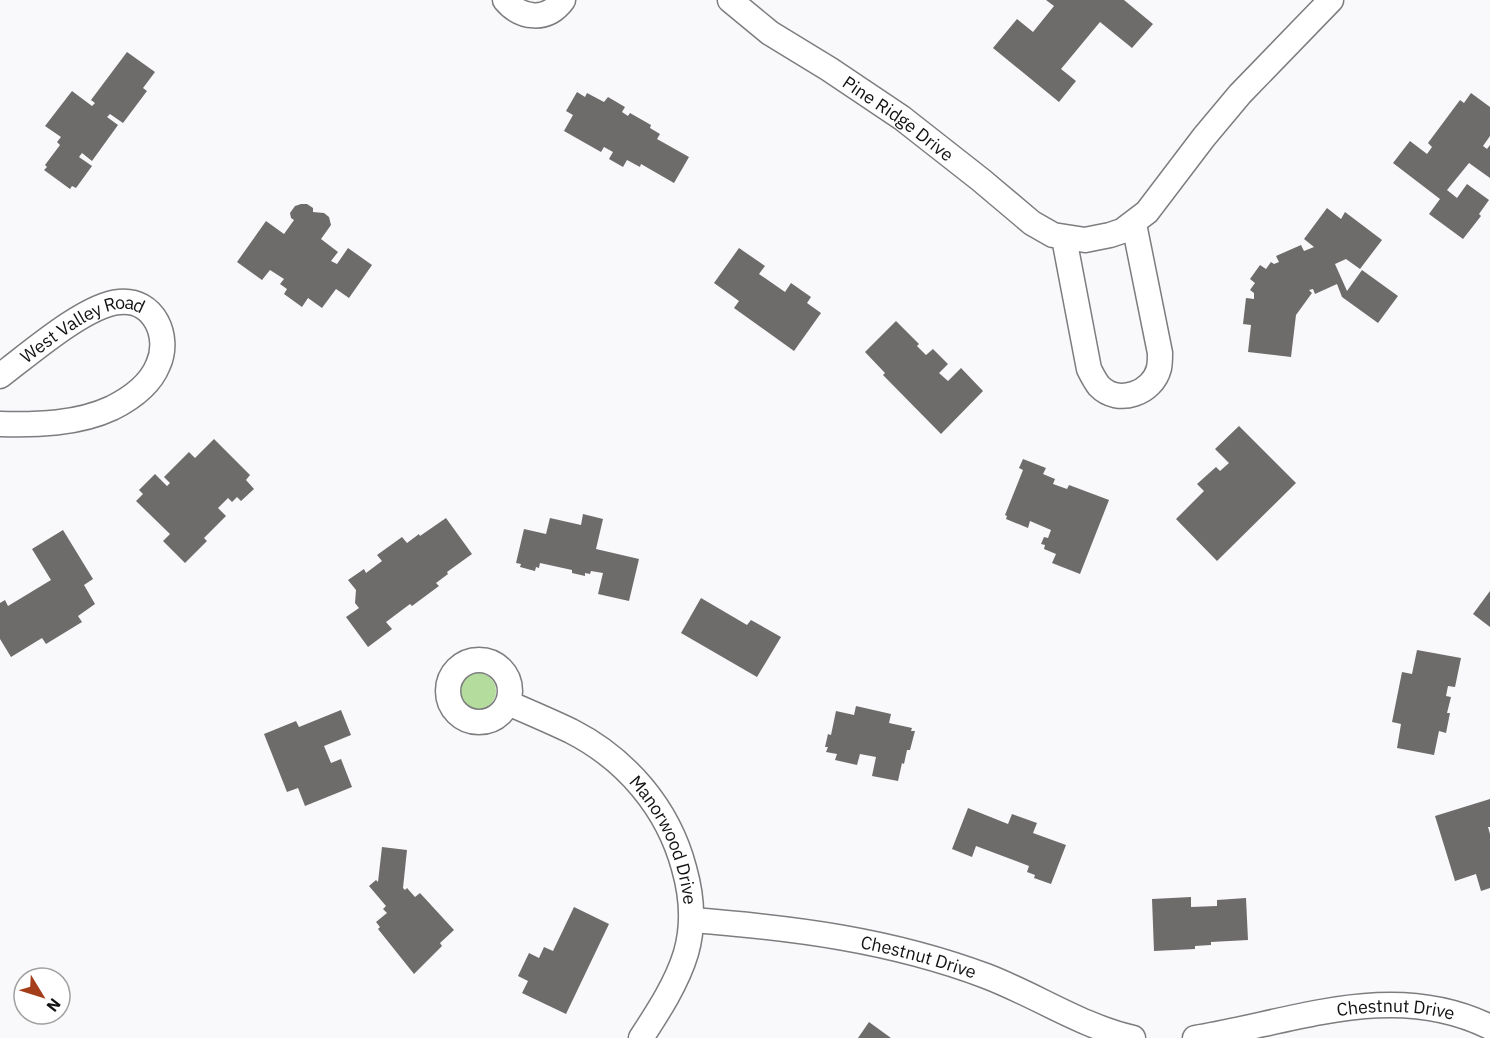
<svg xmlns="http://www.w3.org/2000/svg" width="1490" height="1038" viewBox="0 0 1490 1038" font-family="'IBM Plex Sans',sans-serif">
	<rect width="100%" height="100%" fill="#f9f9fb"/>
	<circle fill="#b4dc9d" cx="478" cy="691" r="18"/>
	<g fill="#6d6c6b">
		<path d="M1046 0H1124L1153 24 1132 48 1100 22 1061 69 1076 81 1059 102 993 48 1017 19 1033 32 1054 6Z"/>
		<path d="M127 52 155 72 143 88 147 91 123 123 110 114 107 117 118 125 92 161 82 153 79 157 92 166 76 188 72 186 70 189 44 170 47 167 45 165 60 145 57 142 61 137 45 126 72 91 92 106 95 103 91 100Z"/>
		<path d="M577 92 585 97 587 93 604 102 608 97 625 107 622 112 628 116 630 113 651 125 650 128 660 134 657 139 689 157 674 183 641 164 640 167 627 160 623 167 609 159 613 152 604 147 601 152 564 131 573 115 566 111Z"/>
		<path d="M1471 93 1490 107V136L1483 146 1487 149 1490 145V178L1469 163 1447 190 1457 198 1467 184 1489 200 1479 214 1481 216 1463 239 1429 214 1440 199 1393 163 1410 141 1427 154 1432 147 1428 143 1460 100 1464 103Z"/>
		<path d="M301 204H307L313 208V212L324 213 329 217 331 225 321 239 338 252 331 261 337 264 348 248 372 265 349 298 336 289 322 308 308 298 302 307 284 294 287 289 280 284 284 279 270 270 262 280 237 262 266 221 284 234 294 220 291 218 290 213 295 206Z"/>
		<path d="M1327 208 1341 219 1345 212 1382 240 1360 269 1346 259 1335 264 1347 291 1362 270 1398 296 1378 323 1342 297 1337 284 1315 294 1313 289 1309 290 1312 293 1296 315 1291 357 1248 352 1251 325 1243 324 1246 298 1254 299V293L1250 290 1255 283 1250 279 1260 265 1266 269 1271 262 1274 264 1279 262 1276 256 1301 245 1304 251 1314 247 1304 239Z"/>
		<path d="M739 248 765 266 759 274 785 292 791 283 811 297 807 303 821 313 794 351 734 308 739 301 714 283Z"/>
		<path d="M896 321 919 344 917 346 926 355 933 349 948 364 939 373 948 381 961 368 983 391 941 434 883 375 885 373 865 352Z"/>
		<path d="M1239 426 1296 483 1217 561 1176 519 1204 491 1197 484 1216 467 1220 471 1229 463 1215 449Z"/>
		<path d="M214 439 250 475 246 480 254 489 241 501 237 497 232 502 228 498 218 508 226 516 204 538 207 541 185 563 163 541 170 534 136 501 143 494 139 490 155 474 167 486 170 483 164 477 189 452 195 458Z"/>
		<path d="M1023 459 1046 468 1043 474 1055 479 1053 484 1067 489 1069 485 1109 500 1080 574 1052 563 1056 554 1044 549 1045 545 1041 544 1044 537 1048 538 1051 530 1030 521 1028 528 1006 519 1007 516 1005 515 1023 470 1019 468Z"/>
		<path d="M583 514 603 519 596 549 639 559 629 601 598 594 603 573 591 571 590 574 585 573V576L572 573V570L540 563 539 568 536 567 535 571 520 567 521 564 516 563 524 529 546 534 550 518 581 525Z"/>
		<path d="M446 518 472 554 447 572 448 574 436 583 439 586 412 606 410 604 386 622 392 629 368 647 346 617 359 608 355 603 356 590 348 580 364 569 366 573 382 561 377 555 402 537 407 543 419 534 420 536Z"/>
		<path d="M63 530 93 579 84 585 95 604 78 616 82 622 46 644 42 638 11 657 0 639V603L5 600 8 606 51 580 32 549Z"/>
		<path d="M1490 591V627L1473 614Z"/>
		<path d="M701 598 747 625 751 620 781 637 757 677 681 633Z"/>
		<path d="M1417 650 1461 658 1455 687 1448 686 1446 696 1451 697 1447 713H1450L1446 733 1439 731 1434 755 1397 748 1401 724 1392 722 1402 672 1412 674Z"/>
		<path d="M856 706 891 714 889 723 912 728 911 731H915L910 750H907L904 764 902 763 898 781 872 776 876 757 860 754 857 765 835 760 837 754 826 752 828 747H825L828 734 831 735 836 711 854 715Z"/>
		<path d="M341 710 351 735 324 746 331 763 341 759 352 787 305 806 298 788 287 792 264 734 296 721 299 727Z"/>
		<path d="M1490 799V827H1488L1490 834V888L1481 891 1476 874 1455 881 1435 816Z"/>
		<path d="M968 808 1008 824 1012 814 1037 823 1033 833 1066 845 1051 884 1034 878 1035 875 1027 872 1029 866 976 846 972 857 952 849Z"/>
		<path d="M382 847 407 850 403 888 405 890 407 888 415 897 420 893 454 930 440 943 442 946 414 974 378 929 380 927 376 922 387 913 383 909 386 906 369 886 376 880 378 882Z"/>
		<path d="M1191 897V907L1217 906V900L1246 898 1248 940 1211 942V945L1195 946V949L1154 951 1152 899Z"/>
		<path d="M574 907 609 924 566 1014 522 993 528 981 518 976 529 953 539 958 544 947 553 951Z"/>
		<path d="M869 1022 891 1038H858Z"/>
	</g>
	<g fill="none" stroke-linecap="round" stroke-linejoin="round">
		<defs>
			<g id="minor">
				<path d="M505 0C521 19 547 22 563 0"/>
				<path id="s1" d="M730 0 770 33 829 69 902 118 981 180 1032 223 1053 235 1085 240 1110 235 1122 231 1147 212 1204 137 1240 94 1331 0"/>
				<path d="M1064 238 1089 369C1092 375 1095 381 1099 386 1118 406 1153 393 1159 368 1160 363 1160 358 1160 353L1134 224"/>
				<path id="s2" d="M0 376C28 355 85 305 119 302 154 298 171 337 158 365 150 385 130 399 112 408 78 424 37 425 0 424"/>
				<circle cx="479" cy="691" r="31"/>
				<path id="s3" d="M508 703C529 712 550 721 571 731 626 759 668 808 684 868 692 896 694 925 686 953 677 983 658 1012 641 1038"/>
				<path id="s4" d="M692 920C794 928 890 940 986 976 1036 995 1081 1026 1133 1038"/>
				<path id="s5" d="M1195 1038C1294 1022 1393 979 1490 1027"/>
			</g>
		</defs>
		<use href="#minor" stroke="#7c7d7f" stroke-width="27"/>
		<use href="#minor" stroke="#fff" stroke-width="24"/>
	</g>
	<g text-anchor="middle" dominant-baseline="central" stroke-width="5" stroke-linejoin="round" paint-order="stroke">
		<g font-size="18" fill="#131314" stroke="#fff">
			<text stroke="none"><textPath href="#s1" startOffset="206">Pine Ridge Drive</textPath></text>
			<text stroke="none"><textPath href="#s2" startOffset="98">West Valley Road</textPath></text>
			<text stroke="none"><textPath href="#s3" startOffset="218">Manorwood Drive</textPath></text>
			<text stroke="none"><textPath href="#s4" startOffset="230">Chestnut Drive</textPath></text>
			<text stroke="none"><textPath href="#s5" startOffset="204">Chestnut Drive</textPath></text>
		</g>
	</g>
	<g transform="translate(42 996) rotate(128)"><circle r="28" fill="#ffffff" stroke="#a1a1a1" stroke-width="1.5"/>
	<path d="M0-4.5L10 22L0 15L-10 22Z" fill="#a43d1a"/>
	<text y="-9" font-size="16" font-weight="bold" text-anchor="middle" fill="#131314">N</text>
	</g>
</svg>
